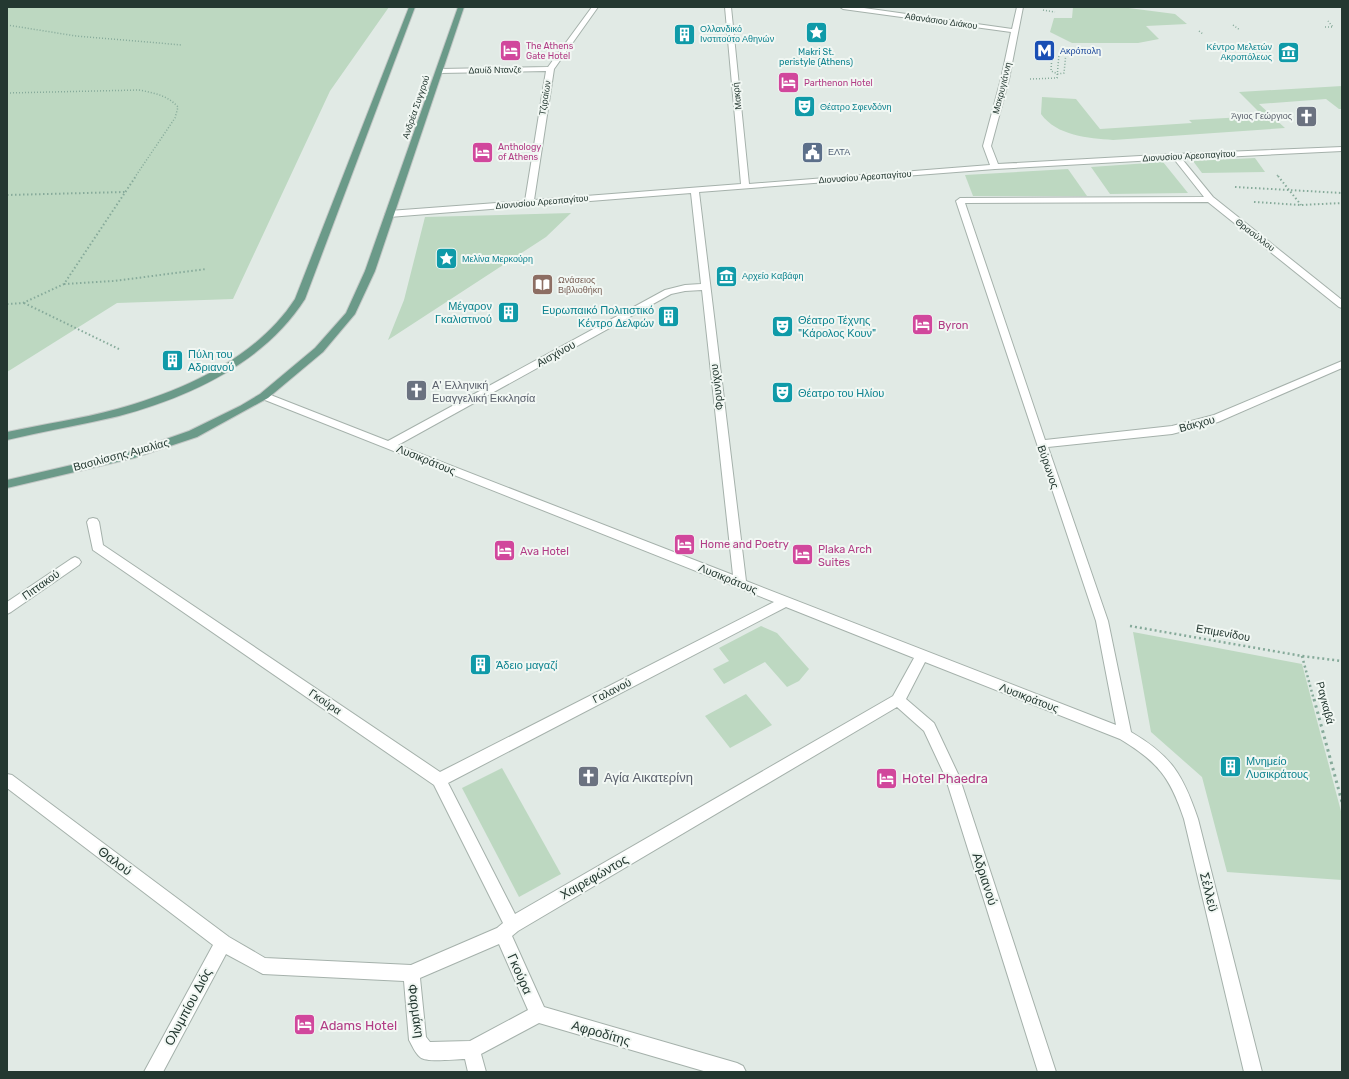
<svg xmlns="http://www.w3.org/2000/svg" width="1349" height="1079" viewBox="0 0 1349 1079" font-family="Rubik,sans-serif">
	<rect width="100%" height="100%" fill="#e1eae5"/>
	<g fill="#bdd8c1">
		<path d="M7 7H389L330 91 233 299 117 303 7 372Z"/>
		<path d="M1073 7H1121L1175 14 1187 24 1146 26 1159 39 1138 43H1072L1050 32 1054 18H1072Z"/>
		<path d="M1342 86V109H1339L1326 99 1259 104 1285 128 1113 140C1088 138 1057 136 1041 114L1042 97 1076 99 1100 129 1192 123 1189 120 1263 116 1239 92Z"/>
		<path d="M1255 158 1265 172 1202 173 1193 161Z"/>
		<path d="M1163 162 1188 193 1110 194 1091 167Z"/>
		<path d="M1068 169 1087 196H973L965 175Z"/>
		<path d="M571 213 546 237 388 340 404 300 425 217Z"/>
		<path d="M761 626 777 633 809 669 799 681 787 687 765 662 724 684 713 669 729 661 719 648Z"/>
		<path d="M1133 632 1302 664 1342 815V880L1227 872 1202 777 1151 732Z"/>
		<path d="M746 694 772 725 730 748 705 716Z"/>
		<path d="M502 768 561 874 519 897 462 788Z"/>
	</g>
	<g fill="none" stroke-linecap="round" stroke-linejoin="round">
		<defs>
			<g id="minor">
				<path d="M592 7H598L554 69 534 200 741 184 725 7H731L749 184 990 165 983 146 1001 79 1011 32 843 9 840 7H857L1012 29 1017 7H1023L1009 79 991 146 998 164 1176 154 1342 147V151L1182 159 1213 197 1342 300V308L1339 307 1208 202 965 203 1045 440 1172 426 1214 415 1342 361V368L1218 422 1172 434 1048 447 1108 621 1131 732C1172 756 1183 775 1198 819L1262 1072H1244L1184 819C1170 777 1158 762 1120 739L925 662 906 699 934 723 959 776 1056 1072H1038L945 776 924 731 897 707 518 931 512 936 544 1007 737 1063 743 1066 746 1072H707L539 1023 481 1054 486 1072H468L465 1059C455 1059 426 1063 420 1057 415 1053 412 1045 409 1040L404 981 263 974 226 954 163 1072H144L213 945 7 788V774L12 775 229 937 265 958 411 965 497 928 503 923 434 785 93 550 87 522 89 519 93 518 97 519 99 522 103 545 440 772 774 602 260 398 259 396 264 393 268 394 388 441 665 290 685 285 701 284 691 193 389 217 385 214 389 211 525 201 546 71 440 73 436 71 440 69 548 67ZM1174 159 1204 197 960 198 956 201 1096 621 1116 725 746 581 699 192 995 169ZM702 290 733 575 398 445 671 294 685 291ZM786 607 914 658 893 696 515 914 448 783ZM499 944 528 1010 470 1041 430 1042 426 1037 420 978Z"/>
				<path d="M75 557 79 559 81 562 79 565 11 612 7 614V602L71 559Z"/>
			</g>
			<g id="major">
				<path d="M409 7H415L305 299C265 362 190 397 119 416 82 425 44 431 7 440V432C44 424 81 419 117 409 183 391 257 358 295 299Z"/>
				<path d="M458 7H464L375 271 355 314 323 352 268 398 197 437 134 458 7 488V480L132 451 189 431 240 406 260 394 315 348 346 313 365 271Z"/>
			</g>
		</defs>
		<use href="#minor" stroke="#a5b1ab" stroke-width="2"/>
		<use href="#major" stroke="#c2c7c5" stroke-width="2"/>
		<g stroke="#86aa9a" stroke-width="1.5" stroke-dasharray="1 2" stroke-linecap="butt">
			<path d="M1043 10 1055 12"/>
			<path d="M7 25 76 36 182 45"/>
			<path d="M1233 25 1240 30"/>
			<path d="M1325 27H1333L1328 21"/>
			<path d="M1199 31 1203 34"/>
			<path d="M1052 54 1051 71 1058 74 1064 73 1066 53"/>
			<path d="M1030 79 1057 78 1059 54"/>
			<path d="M7 93 139 90C154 93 167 95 178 107L175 118 135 177"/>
			<path d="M1277 175 1279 177"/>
		</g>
		<g stroke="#86aa9a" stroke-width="2" stroke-dasharray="1.5 2.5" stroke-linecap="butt">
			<path d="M1278 176 1301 205"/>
			<path d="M1235 187 1342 193"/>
			<path d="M7 195 125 192"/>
			<path d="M1254 202 1301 205 1342 203"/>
			<path d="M64 284 114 281 206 269"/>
			<path d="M24 303 121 350"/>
			<path d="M7 304 23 303 64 284 136 176"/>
		</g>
		<g stroke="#86aa9a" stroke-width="2.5" stroke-dasharray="2 3" stroke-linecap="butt">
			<path d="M1130 626 1302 656 1342 661"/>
			<path d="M1302 656 1314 700"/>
		</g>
		<path stroke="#86aa9a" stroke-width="3" stroke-dasharray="2.5 4" stroke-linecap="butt" d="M1314 699 1342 802"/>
		<use href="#minor" fill="#fff" fill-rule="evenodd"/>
		<use href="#major" fill="#6b9a89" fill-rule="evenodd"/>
	</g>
	<defs>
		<symbol id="sight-square" viewBox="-11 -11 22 22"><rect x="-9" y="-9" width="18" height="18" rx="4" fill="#0f9aa8" stroke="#f1f7f3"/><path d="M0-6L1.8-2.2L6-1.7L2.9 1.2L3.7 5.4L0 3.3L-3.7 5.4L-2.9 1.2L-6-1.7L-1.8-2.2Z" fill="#fff"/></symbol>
		<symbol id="building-square" viewBox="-11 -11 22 22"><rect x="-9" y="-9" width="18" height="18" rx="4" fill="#0f9aa8" stroke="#f1f7f3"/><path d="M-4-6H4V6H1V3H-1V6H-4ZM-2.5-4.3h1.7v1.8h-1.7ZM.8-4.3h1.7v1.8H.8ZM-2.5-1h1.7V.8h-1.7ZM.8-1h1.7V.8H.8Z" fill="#fff"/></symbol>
		<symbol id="hotel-square" viewBox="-11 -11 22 22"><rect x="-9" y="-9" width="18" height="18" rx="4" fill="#d1479c" stroke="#f1f7f3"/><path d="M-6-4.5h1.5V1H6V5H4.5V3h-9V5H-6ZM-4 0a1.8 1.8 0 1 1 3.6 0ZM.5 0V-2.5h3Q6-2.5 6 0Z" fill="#fff"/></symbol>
		<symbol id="metro-square" viewBox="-11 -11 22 22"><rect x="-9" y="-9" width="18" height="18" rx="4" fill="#1a4fb4" stroke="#f1f7f3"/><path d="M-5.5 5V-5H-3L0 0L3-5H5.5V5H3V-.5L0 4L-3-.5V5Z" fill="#fff"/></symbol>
		<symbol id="museum-square" viewBox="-11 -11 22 22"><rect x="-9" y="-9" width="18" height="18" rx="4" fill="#0f9aa8" stroke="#f1f7f3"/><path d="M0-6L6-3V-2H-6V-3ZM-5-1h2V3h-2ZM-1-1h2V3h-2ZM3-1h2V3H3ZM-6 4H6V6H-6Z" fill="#fff"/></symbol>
		<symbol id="theatre-square" viewBox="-11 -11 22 22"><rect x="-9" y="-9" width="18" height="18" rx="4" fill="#0f9aa8" stroke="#f1f7f3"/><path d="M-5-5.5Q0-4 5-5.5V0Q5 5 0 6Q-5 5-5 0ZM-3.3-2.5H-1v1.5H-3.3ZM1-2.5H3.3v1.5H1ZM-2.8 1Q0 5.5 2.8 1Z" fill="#fff"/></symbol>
		<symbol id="church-square" viewBox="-11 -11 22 22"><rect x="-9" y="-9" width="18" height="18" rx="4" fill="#6b7280" stroke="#f1f7f3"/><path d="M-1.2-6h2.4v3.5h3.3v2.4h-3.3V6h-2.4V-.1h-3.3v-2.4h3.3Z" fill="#fff"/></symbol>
		<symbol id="civic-square" viewBox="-11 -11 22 22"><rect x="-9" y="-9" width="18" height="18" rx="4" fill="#5c6f8a" stroke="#f1f7f3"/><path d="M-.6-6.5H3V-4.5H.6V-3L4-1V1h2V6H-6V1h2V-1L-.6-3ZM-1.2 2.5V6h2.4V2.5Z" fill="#fff"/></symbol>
		<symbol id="library-square" viewBox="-11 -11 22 22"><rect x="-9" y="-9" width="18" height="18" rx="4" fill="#8d6e63" stroke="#f1f7f3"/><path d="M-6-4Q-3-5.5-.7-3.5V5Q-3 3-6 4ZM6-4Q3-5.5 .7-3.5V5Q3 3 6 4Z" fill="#fff"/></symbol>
	</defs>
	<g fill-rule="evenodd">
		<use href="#sight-square" x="804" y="20" width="25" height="25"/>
		<use href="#building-square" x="672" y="22" width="25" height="25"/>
		<use href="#hotel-square" x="498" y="38" width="25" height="25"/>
		<use href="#metro-square" x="1032" y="38" width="25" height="25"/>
		<use href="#museum-square" x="1276" y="40" width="25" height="25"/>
		<use href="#hotel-square" x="776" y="70" width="25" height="25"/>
		<use href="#theatre-square" x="792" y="94" width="25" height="25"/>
		<use href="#church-square" x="1294" y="104" width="25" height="25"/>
		<use href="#hotel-square" x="470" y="140" width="25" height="25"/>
		<use href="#civic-square" x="800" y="140" width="25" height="25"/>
		<use href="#sight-square" x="434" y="246" width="25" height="25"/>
		<use href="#museum-square" x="714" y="264" width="25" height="25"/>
		<use href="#library-square" x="530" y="272" width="25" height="25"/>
		<use href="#building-square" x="496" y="300" width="25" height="25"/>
		<use href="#building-square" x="656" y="304" width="25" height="25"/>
		<use href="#hotel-square" x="910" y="312" width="25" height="25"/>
		<use href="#theatre-square" x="770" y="314" width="25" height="25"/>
		<use href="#building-square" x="160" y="348" width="25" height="25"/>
		<use href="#church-square" x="404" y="378" width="25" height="25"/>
		<use href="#theatre-square" x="770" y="380" width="25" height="25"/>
		<use href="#hotel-square" x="672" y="532" width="25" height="25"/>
		<use href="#hotel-square" x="492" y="538" width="25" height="25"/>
		<use href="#hotel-square" x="790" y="542" width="25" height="25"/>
		<use href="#building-square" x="468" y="652" width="25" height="25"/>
		<use href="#building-square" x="1218" y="754" width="25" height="25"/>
		<use href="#church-square" x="576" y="764" width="25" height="25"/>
		<use href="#hotel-square" x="874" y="766" width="25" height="25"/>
		<use href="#hotel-square" x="292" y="1012" width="25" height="25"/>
	</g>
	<g text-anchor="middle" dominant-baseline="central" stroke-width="4" stroke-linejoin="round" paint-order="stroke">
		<g font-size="9" fill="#243831" stroke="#f1f7f3">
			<text transform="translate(941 21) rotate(8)">Αθανάσιου Διάκου</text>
			<text transform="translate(495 70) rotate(-1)">Δαυίδ Ντανζε</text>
			<text transform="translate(1002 88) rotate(-76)">Μακρυγιάννη</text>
			<text transform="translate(737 96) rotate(-96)">Μακρή</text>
			<text transform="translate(545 98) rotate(-81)">Τζιραίων</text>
			<text transform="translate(416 107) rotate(-71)">Ανδρέα Συγγρού</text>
			<text transform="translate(1189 156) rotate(-3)">Διονυσίου Αρεοπαγίτου</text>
			<text transform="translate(865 177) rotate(-4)">Διονυσίου Αρεοπαγίτου</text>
			<text transform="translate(542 202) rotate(-5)">Διονυσίου Αρεοπαγίτου</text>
			<text transform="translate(1255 235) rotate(38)">Θρασύλλου</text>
		</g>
		<g font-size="9" fill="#0d838f" stroke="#f1f7f3" text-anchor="start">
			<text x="700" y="29">Ολλανδικό<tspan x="700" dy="10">Ινστιτούτο Αθηνών</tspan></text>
			<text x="1272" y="47" text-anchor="end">Κέντρο Μελετών<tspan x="1272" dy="10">Ακροπόλεως</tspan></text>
			<text x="816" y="52" text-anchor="middle">Makri St.<tspan x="816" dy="10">peristyle (Athens)</tspan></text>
			<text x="820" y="107">Θέατρο Σφενδόνη</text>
			<text x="462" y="259">Μελίνα Μερκούρη</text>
			<text x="742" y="276">Αρχείο Καβάφη</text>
		</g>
		<g font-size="9" fill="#b23c85" stroke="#f1f7f3" text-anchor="start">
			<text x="526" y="46">The Athens<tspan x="526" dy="10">Gate Hotel</tspan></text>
			<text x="804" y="83">Parthenon Hotel</text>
			<text x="498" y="147">Anthology<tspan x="498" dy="10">of Athens</tspan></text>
		</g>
		<g font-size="9" fill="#164399" stroke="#f1f7f3" text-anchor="start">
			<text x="1060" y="51">Ακρόπολη</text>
		</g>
		<g font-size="9" fill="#5b616d" stroke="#f1f7f3" text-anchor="end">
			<text x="1292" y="116">Άγιος Γεώργιος</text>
		</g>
		<g font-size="9" fill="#4e5e75" stroke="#f1f7f3" text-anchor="start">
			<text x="828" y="152">ΕΛΤΑ</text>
		</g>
		<g font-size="9" fill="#785e54" stroke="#f1f7f3" text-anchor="start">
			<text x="558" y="280">Ωνάσειος<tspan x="558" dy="10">Βιβλιοθήκη</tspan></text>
		</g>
		<g font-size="11" fill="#0d838f" stroke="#f1f7f3" text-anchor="start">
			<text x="492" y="306" text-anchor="end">Μέγαρον<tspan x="492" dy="13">Γκαλιστινού</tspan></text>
			<text x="654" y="310" text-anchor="end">Ευρωπαικό Πολιτιστικό<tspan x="654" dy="13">Κέντρο Δελφών</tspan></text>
			<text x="798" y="320">Θέατρο Τέχνης<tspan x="798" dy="13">"Κάρολος Κουν"</tspan></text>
			<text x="188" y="354">Πύλη του<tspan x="188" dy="13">Αδριανού</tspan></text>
			<text x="798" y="393">Θέατρο του Ηλίου</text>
			<text x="496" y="665">Άδειο μαγαζί</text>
			<text x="1246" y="761">Μνημείο<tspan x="1246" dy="13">Λυσικράτους</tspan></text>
		</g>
		<g font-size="11" fill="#b23c85" stroke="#f1f7f3" text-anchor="start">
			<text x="938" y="325">Byron</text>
			<text x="700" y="544">Home and Poetry</text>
			<text x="818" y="549">Plaka Arch<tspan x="818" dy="13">Suites</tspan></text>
			<text x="520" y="551">Ava Hotel</text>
		</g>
		<g font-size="11" fill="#243831" stroke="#f1f7f3">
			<text transform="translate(556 354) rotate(-29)">Αισχίνου</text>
			<text transform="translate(717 387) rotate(-97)">Φρυνίχου</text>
			<text transform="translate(1197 424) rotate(-15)">Βάκχου</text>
			<text transform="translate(121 455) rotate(-15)">Βασιλίσσης Αμαλίας</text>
			<text transform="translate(426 460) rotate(22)">Λυσικράτους</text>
			<text transform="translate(1048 467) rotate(71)">Βύρωνος</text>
			<text transform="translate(728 579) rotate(22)">Λυσικράτους</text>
			<text transform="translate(41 585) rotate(-35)">Πιττακού</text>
			<text transform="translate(1223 633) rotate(10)">Επιμενίδου</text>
			<text transform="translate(612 691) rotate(-27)">Γαλανού</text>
			<text transform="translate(1029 698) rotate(21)">Λυσικράτους</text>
			<text transform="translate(325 702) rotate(34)">Γκούρα</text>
			<text transform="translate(1325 703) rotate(75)">Ραγκαβά</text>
		</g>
		<g font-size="11" fill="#5b616d" stroke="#f1f7f3" text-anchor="start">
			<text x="432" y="385">Α' Ελληνική<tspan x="432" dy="13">Ευαγγελική Εκκλησία</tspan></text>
		</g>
		<g font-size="13" fill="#5b616d" stroke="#f1f7f3" text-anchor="start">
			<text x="604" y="777">Αγία Αικατερίνη</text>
		</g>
		<g font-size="13" fill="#b23c85" stroke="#f1f7f3" text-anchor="start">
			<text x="902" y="778">Hotel Phaedra</text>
			<text x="320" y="1025">Adams Hotel</text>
		</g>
		<g font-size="13" fill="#243831" stroke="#f1f7f3">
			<text transform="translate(115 861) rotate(37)">Θαλού</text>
			<text transform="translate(594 877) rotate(-30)">Χαιρεφώντος</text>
			<text transform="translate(985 879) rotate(72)">Αδριανού</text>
			<text transform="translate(1209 892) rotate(76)">Σέλλεϋ</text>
			<text transform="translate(520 974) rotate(66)">Γκούρα</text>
			<text transform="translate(188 1007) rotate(-62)">Ολυμπίου Διός</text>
			<text transform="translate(416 1011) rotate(82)">Φαρμάκη</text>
			<text transform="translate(601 1033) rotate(16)">Αφροδίτης</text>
		</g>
	</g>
	<rect width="1349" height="1079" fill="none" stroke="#243831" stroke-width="16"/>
</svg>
